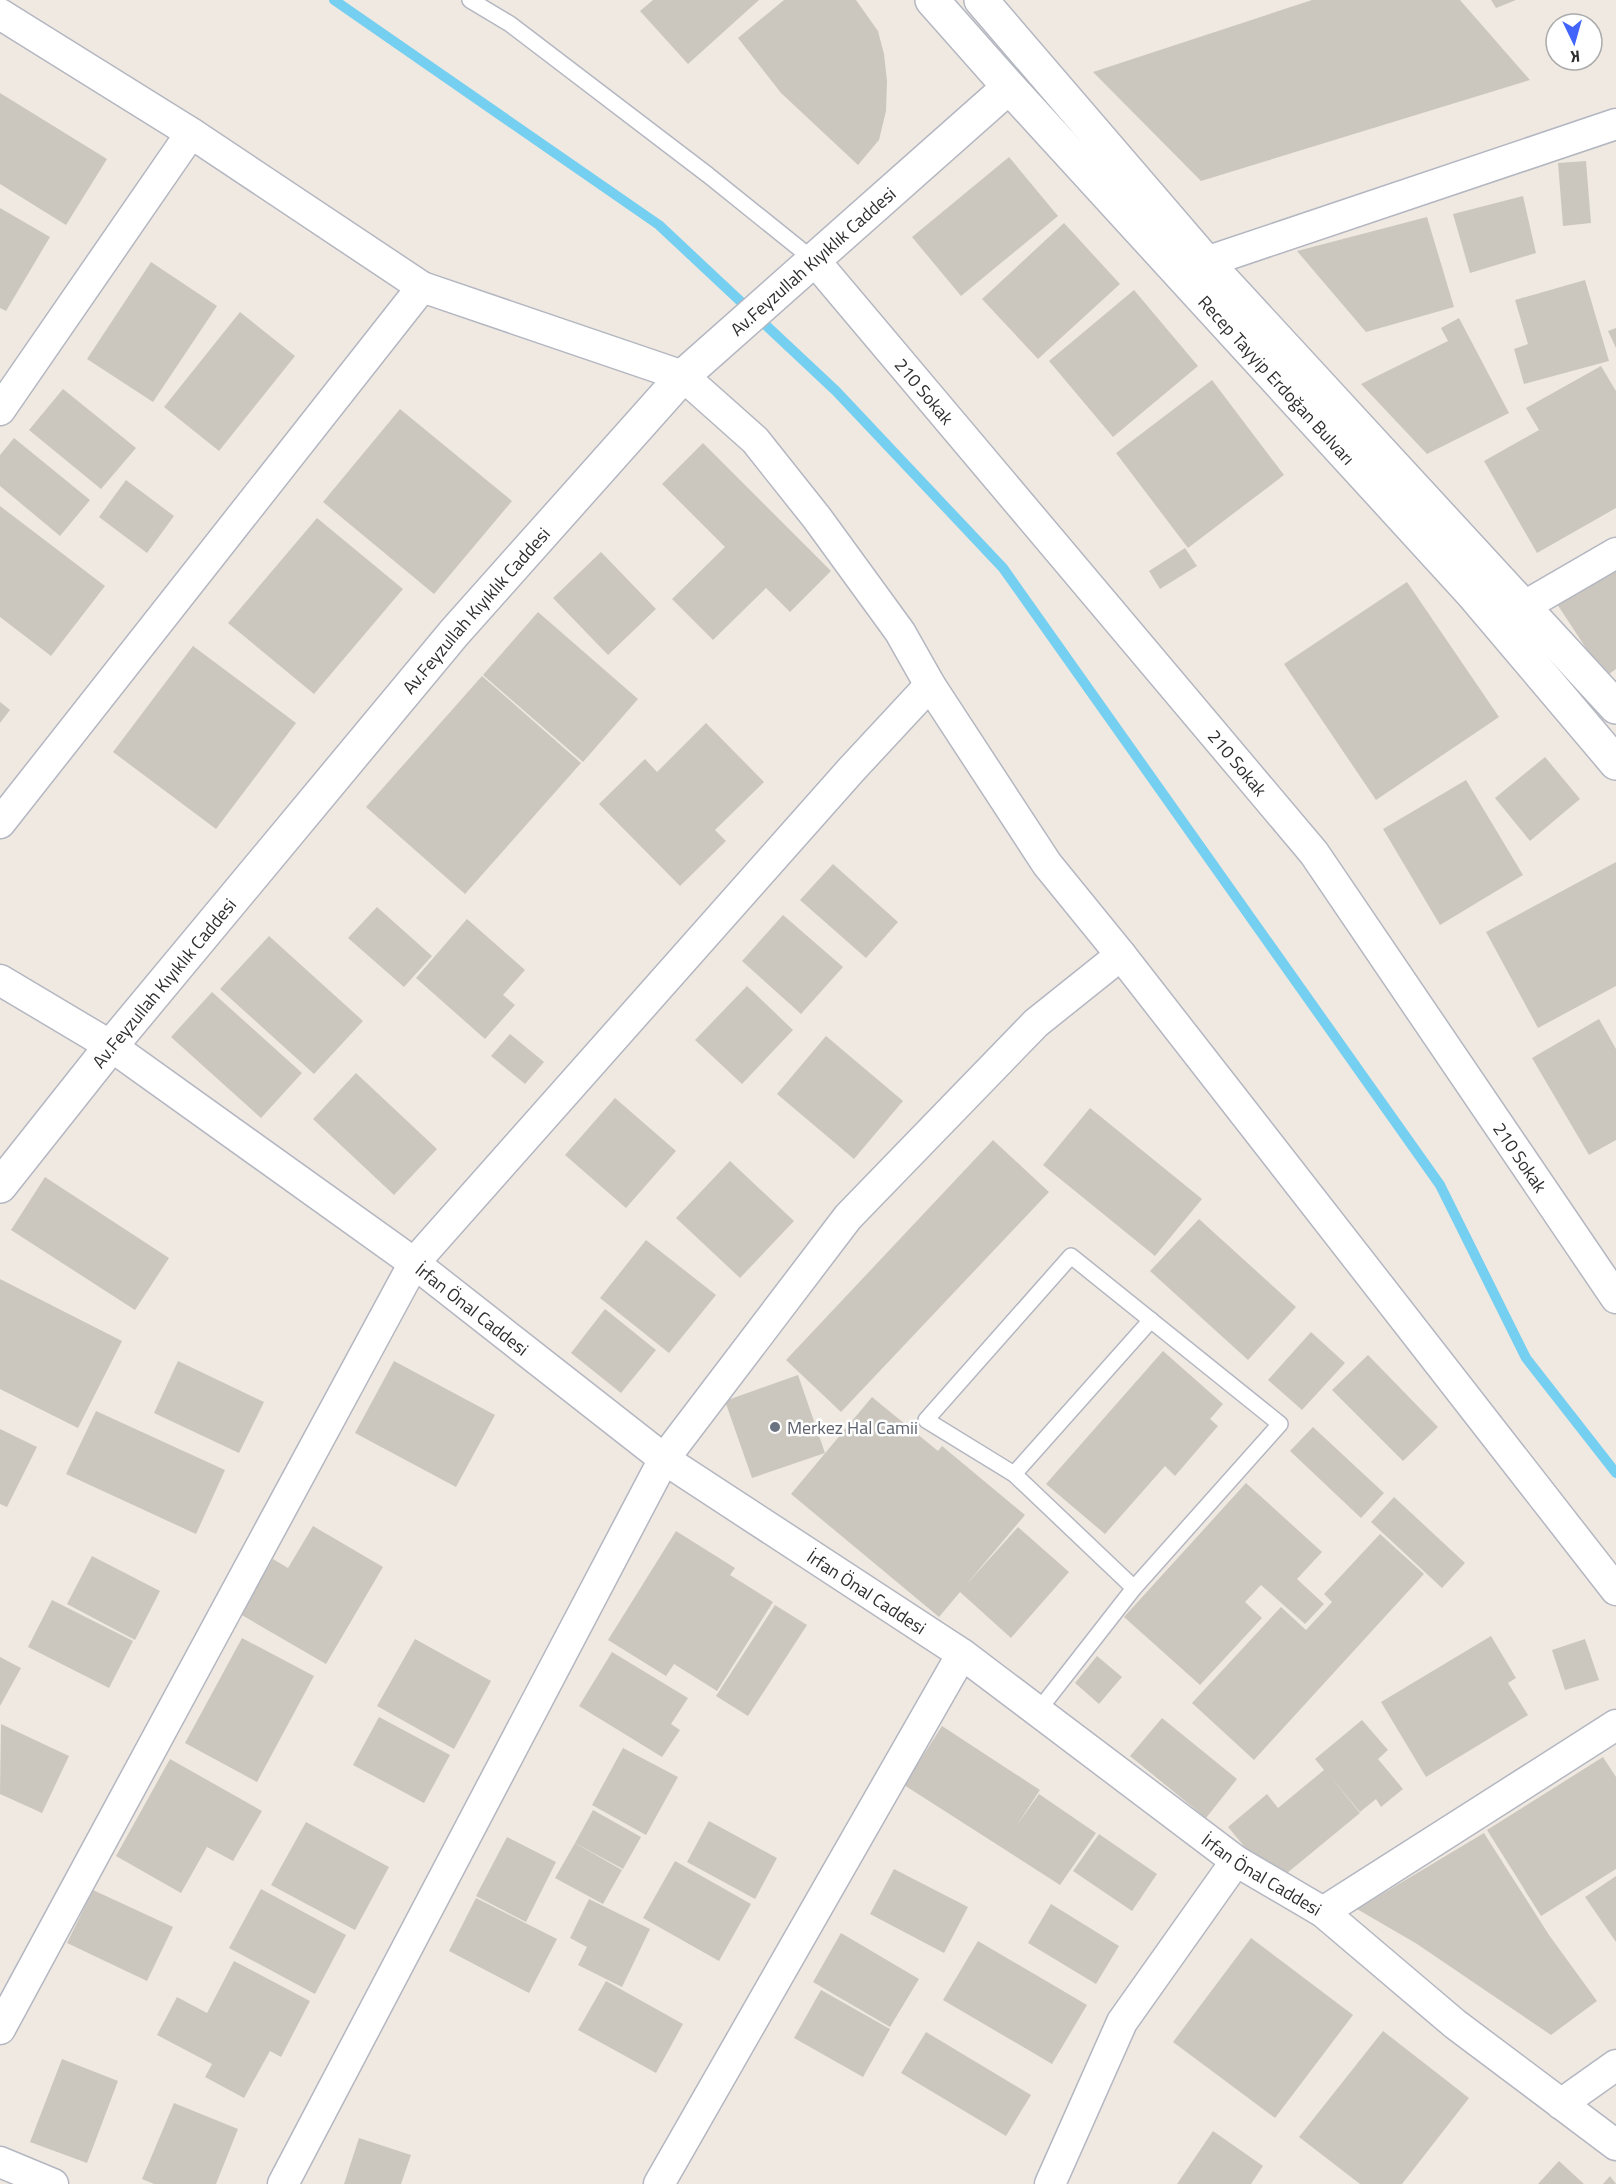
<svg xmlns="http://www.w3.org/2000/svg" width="1616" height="2184" viewBox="0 0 1616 2184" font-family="'Titillium Web',sans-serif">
	<rect width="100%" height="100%" fill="#efe9e1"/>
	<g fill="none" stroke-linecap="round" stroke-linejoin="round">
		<path stroke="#75cff0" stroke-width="10" d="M334 0 659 225 836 391 1003 568 1440 1185 1526 1358 1616 1473"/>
	</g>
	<g fill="#cbc7bf">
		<path d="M653 0H759L688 64 640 11Z"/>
		<path d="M784 0H856L878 31 884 54 887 81 886 111 879 140 858 165 781 93 738 38Z"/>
		<path d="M1312 0H1460L1530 80 1201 181 1093 72Z"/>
		<path d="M1491 0H1516L1496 8Z"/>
		<path d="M0 93 107 159 66 225 0 184Z"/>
		<path d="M1009 157 1058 216 961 296 912 237Z"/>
		<path d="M1586 161 1591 223 1563 226 1558 163Z"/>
		<path d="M1523 196 1536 253 1470 273 1453 214Z"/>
		<path d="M0 208 50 237 6 311 0 308Z"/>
		<path d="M1427 217 1454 307 1366 332 1297 251Z"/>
		<path d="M1064 223 1120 284 1038 359 982 299Z"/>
		<path d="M151 262 217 306 153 402 87 359Z"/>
		<path d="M1585 280 1609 361 1524 384 1514 349 1528 344 1515 300Z"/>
		<path d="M1134 290 1198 366 1113 437 1049 361Z"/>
		<path d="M240 312 295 356 219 451 164 407Z"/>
		<path d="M1459 318 1509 413 1427 454 1361 384 1448 341 1441 328Z"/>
		<path d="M1616 328V348L1608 331Z"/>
		<path d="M1601 366 1616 391V508L1537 553 1484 461 1539 430 1526 408Z"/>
		<path d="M1212 380 1284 475 1188 548 1116 453Z"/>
		<path d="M63 389 136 448 101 489 29 430Z"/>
		<path d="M400 409 512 501 434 594 323 502Z"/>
		<path d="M14 438 90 500 60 536 0 486V455Z"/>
		<path d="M703 443 831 571 790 612 766 588 713 640 672 599 725 547 662 484Z"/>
		<path d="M126 480 174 516 147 553 99 517Z"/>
		<path d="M0 506 105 586 51 656 0 617Z"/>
		<path d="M317 518 403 589 314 694 228 623Z"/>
		<path d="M1185 548 1197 566 1160 589 1149 571Z"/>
		<path d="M601 552 656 609 608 655 553 598Z"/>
		<path d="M1616 566V669L1605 677 1557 604Z"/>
		<path d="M1407 582 1499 717 1376 800 1284 664Z"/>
		<path d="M538 612 638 699 583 762 483 675Z"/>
		<path d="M193 646 296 723 216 829 113 752Z"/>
		<path d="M482 676 581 763 465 894 366 807Z"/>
		<path d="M0 702 10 710 0 723Z"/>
		<path d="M706 723 764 782 715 830 726 841 680 886 599 804 645 759 657 772Z"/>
		<path d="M1545 757 1580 799 1530 841 1495 798Z"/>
		<path d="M1466 780 1523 875 1440 925 1383 829Z"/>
		<path d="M1616 862V986L1538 1028 1486 932Z"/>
		<path d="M833 864 898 922 866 958 800 900Z"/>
		<path d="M377 907 432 956 404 987 348 938Z"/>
		<path d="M783 915 843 967 801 1014 742 961Z"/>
		<path d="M467 919 525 970 503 995 515 1005 485 1039 416 978Z"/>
		<path d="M269 936 363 1021 314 1074 220 989Z"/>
		<path d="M747 986 793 1030 742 1084 695 1040Z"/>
		<path d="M212 992 302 1073 261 1118 171 1037Z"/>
		<path d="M1599 1019 1616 1049V1140L1589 1155 1532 1058Z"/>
		<path d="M510 1034 544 1062 525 1084 491 1056Z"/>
		<path d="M826 1036 903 1101 854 1159 777 1094Z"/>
		<path d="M356 1073 437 1149 394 1195 313 1119Z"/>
		<path d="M615 1098 676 1151 626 1208 565 1155Z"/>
		<path d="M1090 1108 1202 1199 1155 1256 1043 1165Z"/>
		<path d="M993 1140 1049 1192 841 1412 786 1360Z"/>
		<path d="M730 1161 794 1221 740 1278 676 1218Z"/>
		<path d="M45 1177 169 1258 135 1310 11 1230Z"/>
		<path d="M1199 1219 1296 1307 1248 1360 1150 1271Z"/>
		<path d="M646 1240 716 1295 669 1353 600 1298Z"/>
		<path d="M0 1279 122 1341 78 1428 0 1389Z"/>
		<path d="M605 1309 656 1350 621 1393 571 1353Z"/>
		<path d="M1311 1332 1345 1363 1302 1410 1268 1380Z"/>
		<path d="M1163 1351 1223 1404 1210 1419 1218 1426 1175 1476 1165 1466 1105 1534 1046 1484Z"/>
		<path d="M1368 1355 1438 1427 1403 1461 1332 1390Z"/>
		<path d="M178 1361 264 1402 239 1453 154 1413Z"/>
		<path d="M394 1361 495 1415 456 1487 355 1433Z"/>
		<path d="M798 1375 825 1453 752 1478 725 1401Z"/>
		<path d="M872 1397 938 1451 942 1446 1025 1515 965 1586 1018 1527 1069 1572 1011 1638 960 1592 939 1617 791 1494Z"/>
		<path d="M96 1411 225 1470 196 1534 66 1474Z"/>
		<path d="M1313 1427 1384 1493 1361 1518 1290 1451Z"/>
		<path d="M0 1429 37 1447 7 1507 0 1504Z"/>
		<path d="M1246 1483 1322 1552 1297 1579 1324 1604 1305 1624 1261 1585 1245 1602 1262 1618 1200 1685 1124 1617Z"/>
		<path d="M1394 1497 1465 1563 1442 1588 1371 1522Z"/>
		<path d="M313 1526 383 1567 326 1664 240 1614 273 1559 288 1568Z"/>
		<path d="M676 1531 735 1568 730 1575 773 1602 717 1691 674 1664 666 1676 608 1640Z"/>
		<path d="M1380 1534 1424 1574 1254 1760 1192 1703 1281 1607 1306 1630 1332 1602 1324 1594Z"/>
		<path d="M92 1556 160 1591 135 1640 67 1604Z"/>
		<path d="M52 1600 133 1641 109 1688 28 1647Z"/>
		<path d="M775 1605 807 1625 748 1716 716 1696Z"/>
		<path d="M1491 1636 1516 1678 1508 1683 1528 1715 1426 1777 1381 1702Z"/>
		<path d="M242 1638 314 1676 257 1782 185 1743Z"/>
		<path d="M415 1639 491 1681 454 1749 377 1706Z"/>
		<path d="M1585 1639 1599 1680 1565 1690 1552 1650Z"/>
		<path d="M612 1652 688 1698 671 1724 680 1730 662 1757 579 1706Z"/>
		<path d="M1097 1656 1122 1677 1099 1704 1075 1683Z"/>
		<path d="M0 1657 21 1668 0 1706Z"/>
		<path d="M379 1717 450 1755 424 1803 353 1765Z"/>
		<path d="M1162 1718 1237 1779 1206 1818 1130 1756Z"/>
		<path d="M1362 1720 1388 1750 1378 1759 1403 1789 1381 1807 1376 1799 1360 1812 1329 1775 1360 1813 1275 1883 1228 1827 1267 1794 1278 1808 1324 1770 1315 1759Z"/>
		<path d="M1 1724 69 1756 42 1813 0 1794Z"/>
		<path d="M942 1726 1040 1790 1015 1828 1039 1794 1096 1833 1060 1885 904 1785Z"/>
		<path d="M623 1748 678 1777 646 1835 592 1805Z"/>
		<path d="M1603 1757 1616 1777V1869L1541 1916 1487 1830Z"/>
		<path d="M170 1759 262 1811 233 1861 207 1847 181 1893 116 1856Z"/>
		<path d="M593 1810 641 1837 623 1869 575 1843Z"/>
		<path d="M709 1821 777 1858 755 1899 687 1862Z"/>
		<path d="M306 1822 389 1867 355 1930 271 1885Z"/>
		<path d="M1484 1833 1549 1935 1597 2001 1551 2035 1417 1944 1357 1909Z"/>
		<path d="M1099 1834 1157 1874 1132 1911 1073 1871Z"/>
		<path d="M507 1837 556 1862 526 1922 476 1896Z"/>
		<path d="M575 1843 622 1870 603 1904 555 1878Z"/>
		<path d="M675 1861 751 1904 719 1961 643 1918Z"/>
		<path d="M894 1869 968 1907 944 1953 870 1914Z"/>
		<path d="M1616 1876V1942L1585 1897Z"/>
		<path d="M261 1889 346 1935 315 1994 229 1948Z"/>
		<path d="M93 1890 173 1927 147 1981 67 1943Z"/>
		<path d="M476 1898 557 1939 529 1993 449 1951Z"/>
		<path d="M589 1899 650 1929 622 1987 578 1965 587 1947 570 1938Z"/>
		<path d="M1051 1904 1119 1946 1096 1984 1028 1943Z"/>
		<path d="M841 1933 919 1979 890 2027 813 1982Z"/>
		<path d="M1251 1938 1353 2015 1275 2118 1173 2042Z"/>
		<path d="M978 1941 1087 2005 1052 2064 943 2000Z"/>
		<path d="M234 1961 310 2001 281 2057 270 2051 244 2098 205 2077 212 2064 157 2035 177 1997 207 2013Z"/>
		<path d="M606 1981 683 2024 656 2073 578 2030Z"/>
		<path d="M821 1990 890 2029 863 2077 794 2038Z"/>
		<path d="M1383 2031 1469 2098 1402 2184H1360L1299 2137Z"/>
		<path d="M926 2032 1031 2095 1006 2136 901 2073Z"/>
		<path d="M62 2059 118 2081 87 2163 30 2142Z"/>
		<path d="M174 2103 238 2129 216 2184H154L142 2179Z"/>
		<path d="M1213 2131 1263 2166 1251 2184H1177Z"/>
		<path d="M359 2138 411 2155 401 2184H344Z"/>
		<path d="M1559 2161 1584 2184H1538Z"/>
		<path d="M1610 2176 1616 2184H1603Z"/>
	</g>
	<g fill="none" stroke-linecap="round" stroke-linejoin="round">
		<defs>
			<g id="lane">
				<path d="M470 0 510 24 708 175 815 261"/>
				<path d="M1014 1474 1151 1320"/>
				<path d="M1038 1711 1134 1588 1280 1424 1071 1256 926 1420 1014 1474 1134 1588"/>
			</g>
			<g id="street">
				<path d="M0 14 191 133 422 287 683 376 755 440 817 518 900 632 930 685 1047 864 1121 955 1036 1023 848 1217 664 1459 283 2184"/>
				<path id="s1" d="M815 261 1314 853 1616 1298"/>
				<path d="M1206 262 1616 124"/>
				<path d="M0 410 191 133"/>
				<path d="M1523 607 1616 553"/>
				<path d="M0 823 422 287"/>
				<path d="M1121 955 1616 1590"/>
				<path id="s2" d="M0 980 111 1046 414 1263 664 1459 962 1654 1236 1861 1323 1912 1455 2024 1616 2145"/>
				<path d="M1323 1912 1616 1725"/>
				<path d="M0 2029 414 1263 851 770 930 685"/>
				<path d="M1561 2104 1616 2065"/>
				<path d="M0 2162 53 2184"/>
				<path d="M659 2184 962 1654"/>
				<path d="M1050 2184 1122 2022 1236 1861"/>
			</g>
			<g id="secondary">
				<path id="s3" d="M932 0 1009 87 1472 593 1616 763"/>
				<path d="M981 0 1206 262 1616 707"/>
				<path id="s4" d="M0 1186 111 1046 454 633 683 376 1009 87"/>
			</g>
		</defs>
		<use href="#lane" stroke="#b4b7c1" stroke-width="18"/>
		<use href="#street" stroke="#b4b7c1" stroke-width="33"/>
		<use href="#secondary" stroke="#b4b7c1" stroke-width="36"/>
		<use href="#lane" stroke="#fff" stroke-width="15"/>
		<use href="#street" stroke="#fff" stroke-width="30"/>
		<use href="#secondary" stroke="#fff" stroke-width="33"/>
	</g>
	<circle fill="#6b7280" stroke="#fff" stroke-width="2" cx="775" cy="1427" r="6"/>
	<g text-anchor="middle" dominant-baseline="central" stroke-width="5" stroke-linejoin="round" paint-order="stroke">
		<g font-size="18" fill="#2e2e2e" stroke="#fff">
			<text stroke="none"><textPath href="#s4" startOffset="1233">Av.Feyzullah Kıyıklık Caddesi</textPath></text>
			<text stroke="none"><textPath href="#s3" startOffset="513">Recep Tayyip Erdoğan Bulvarı</textPath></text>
			<text stroke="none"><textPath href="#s1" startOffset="170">210 Sokak</textPath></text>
			<text stroke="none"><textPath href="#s4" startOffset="747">Av.Feyzullah Kıyıklık Caddesi</textPath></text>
			<text stroke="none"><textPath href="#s1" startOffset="656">210 Sokak</textPath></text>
			<text stroke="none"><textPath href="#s4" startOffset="261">Av.Feyzullah Kıyıklık Caddesi</textPath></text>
			<text stroke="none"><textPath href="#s1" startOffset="1142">210 Sokak</textPath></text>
			<text stroke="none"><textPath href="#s2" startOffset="576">İrfan Önal Caddesi</textPath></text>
			<text stroke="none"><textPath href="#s2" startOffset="1062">İrfan Önal Caddesi</textPath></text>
			<text stroke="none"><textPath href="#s2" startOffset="1548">İrfan Önal Caddesi</textPath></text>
		</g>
		<g font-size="18" fill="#5b616d" stroke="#fff" text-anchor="start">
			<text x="787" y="1427">Merkez Hal Camii</text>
		</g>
	</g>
	<g transform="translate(1574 42) rotate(175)"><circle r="28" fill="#ffffff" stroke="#ababab" stroke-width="1.5"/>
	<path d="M0-4.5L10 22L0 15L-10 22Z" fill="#4264fb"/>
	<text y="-9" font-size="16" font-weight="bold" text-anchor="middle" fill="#2e2e2e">K</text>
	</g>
</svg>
